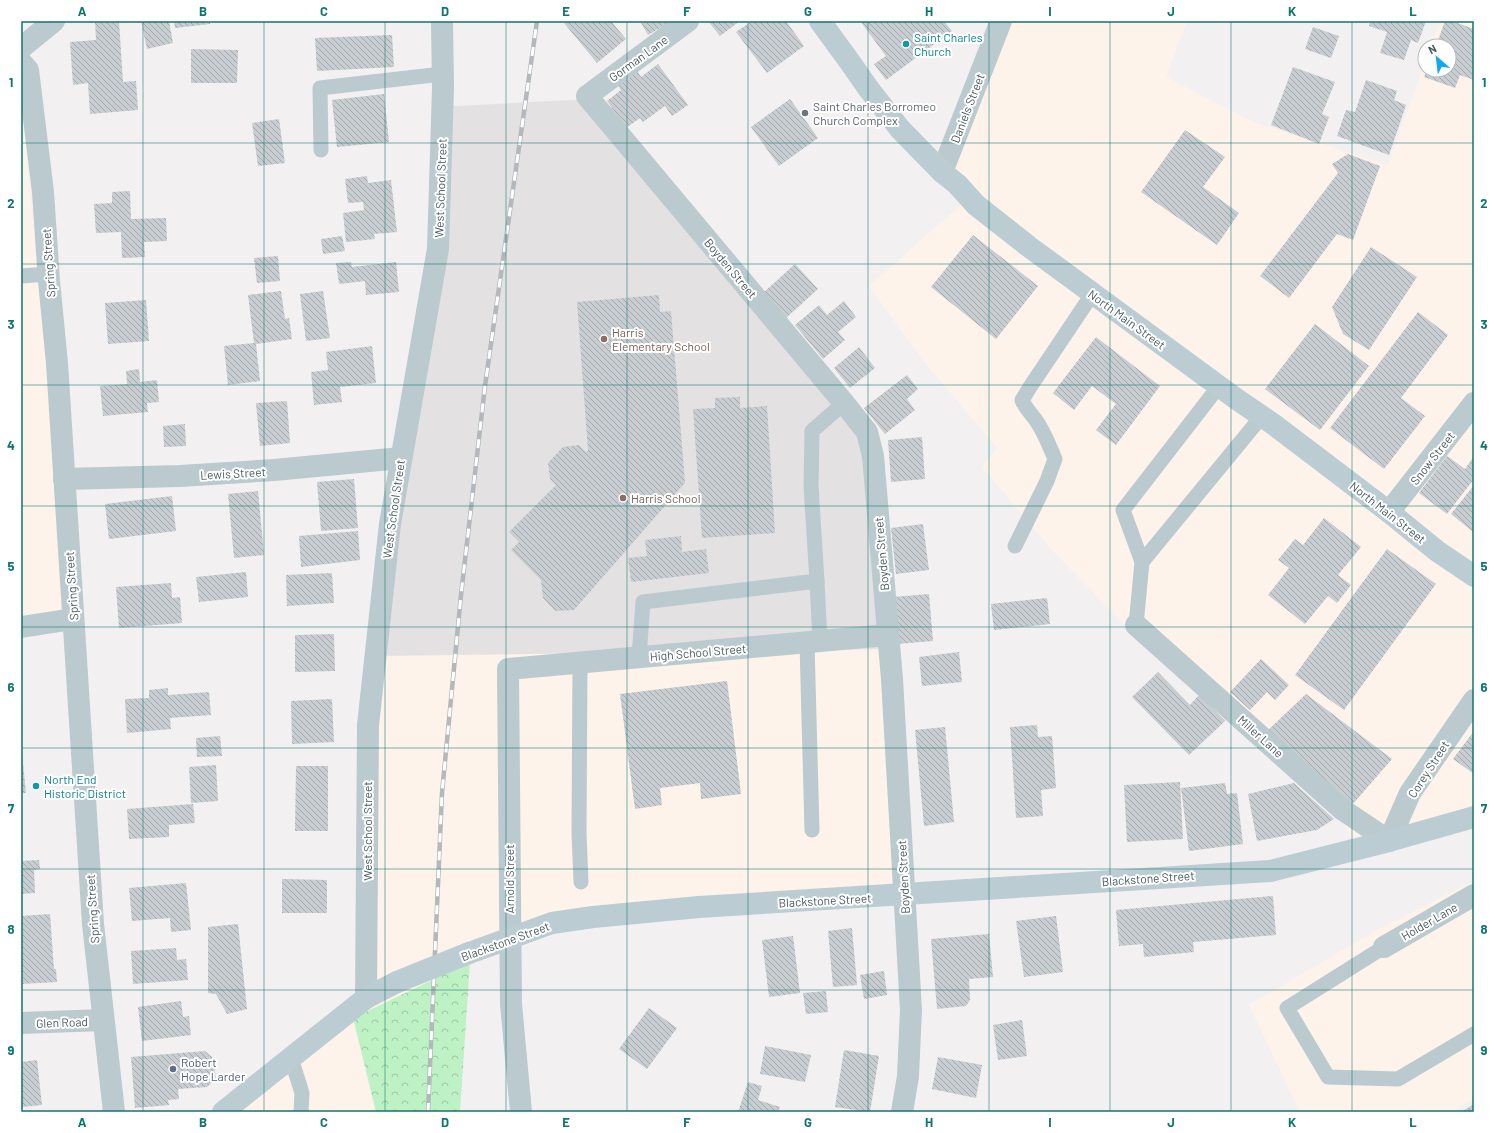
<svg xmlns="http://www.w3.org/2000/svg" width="1495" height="1133" viewBox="0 0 1495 1133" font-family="Barlow,sans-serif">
	<defs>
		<pattern id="forest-crowns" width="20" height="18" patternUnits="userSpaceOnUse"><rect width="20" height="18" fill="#bef2c5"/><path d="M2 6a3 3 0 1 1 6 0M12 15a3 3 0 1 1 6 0" fill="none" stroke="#9cc7a3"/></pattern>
		<pattern id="building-back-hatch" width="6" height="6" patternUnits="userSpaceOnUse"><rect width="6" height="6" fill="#c7cdd0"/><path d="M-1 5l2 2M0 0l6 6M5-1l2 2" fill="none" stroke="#a3a9ac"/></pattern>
	</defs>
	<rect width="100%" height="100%" fill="#f3f0f1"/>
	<g fill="#fdf3ea">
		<path d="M997 21 1187 22 1166 77 1254 122 1388 165 1425 62V70H1449V46H1431L1440 21H1474V819L1356 848 1339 815 1128 628 1051 549 982 467 997 448 921 358 869 286 972 195 938 163Z"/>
		<path d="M21 90 68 616 21 620Z"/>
		<path d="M886 649 902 897 610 918 518 940 353 1018 376 1112H233L353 1018 365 724 375 656Z"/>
		<path d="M1474 881V1099L1452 1112H1300L1249 1005 1375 931Z"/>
	</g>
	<path fill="#e4e1e3" d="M593 99 861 431 886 649 375 656 435 246 437 107Z"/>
	<path fill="url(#forest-crowns)" d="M470 962 460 1112H376L353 1018Z"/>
	<g fill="url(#building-back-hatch)">
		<path d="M95 21H119L123 82 136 81 138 110 90 114 88 83 73 85 70 42 96 40Z"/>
		<path d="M141 21H169L173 43 147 49Z"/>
		<path d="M174 21H210V24L175 28Z"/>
		<path d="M566 21H611L626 39 597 63 564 23Z"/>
		<path d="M640 21H672L648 35Z"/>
		<path d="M708 21H740L720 36Z"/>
		<path d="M752 21H786L804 46 767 73 736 32Z"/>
		<path d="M860 21H944L952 31 886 80 874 64 886 56Z"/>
		<path d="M1370 21H1426L1418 43 1411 40 1404 60 1380 53 1387 32 1369 26Z"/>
		<path d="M1445 21H1452L1474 29V80L1460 75 1455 88 1424 77 1427 70H1449V46H1436Z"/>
		<path d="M1313 27 1339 36 1331 58 1305 49Z"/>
		<path d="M392 35 394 67 317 71 315 38Z"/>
		<path d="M191 49 238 50 237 83H191Z"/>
		<path d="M658 64 688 105 672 116 665 106 643 122 640 118 626 128 607 101 621 90 616 83 636 69 641 77Z"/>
		<path d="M1293 67 1335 82 1322 114 1329 117 1319 144 1271 125Z"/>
		<path d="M1366 80 1397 91 1394 100 1406 105 1389 155 1337 136 1346 110 1355 112Z"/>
		<path d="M384 94 389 142 337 147 332 100Z"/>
		<path d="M790 99 818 138 779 166 751 127Z"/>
		<path d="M279 119 285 163 258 166 252 123Z"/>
		<path d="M1185 130 1225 157 1203 187 1239 213 1217 245 1141 192Z"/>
		<path d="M1348 154 1380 166 1353 240 1337 234 1289 298 1260 276 1338 173 1332 164Z"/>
		<path d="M367 176 368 183 391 180 397 232 374 234 375 239 346 242 343 213 364 210 363 202 348 203 345 179Z"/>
		<path d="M130 191 131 219 166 218 167 241 144 242 145 257 122 258 121 232 96 233 94 204 112 203V192Z"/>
		<path d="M973 235 1038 286 996 339 931 287Z"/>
		<path d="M342 236 345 251 323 254 321 239Z"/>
		<path d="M1371 247 1417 277 1369 350 1343 334 1332 307Z"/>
		<path d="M278 256 280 281 257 283 254 258Z"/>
		<path d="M351 262 352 267 396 262 399 292 366 295 365 281 339 284 336 263Z"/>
		<path d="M795 264 818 289 786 318 763 293Z"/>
		<path d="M281 291 285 319 289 318 292 339 256 344 260 381 228 385 224 346 254 343 248 295Z"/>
		<path d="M323 291 330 338 306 341 300 294Z"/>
		<path d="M659 295 660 312 671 311 685 483 574 610 555 611 543 598 541 580 511 550 519 542 509 532 556 485 550 479 548 463 563 447 579 445 586 452 588 450 577 302Z"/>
		<path d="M146 300 149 341 108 344 105 303Z"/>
		<path d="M844 301 856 317 838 332 845 340 823 359 795 325 819 305 827 315Z"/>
		<path d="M1418 312 1448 335 1401 398 1425 416 1384 469 1330 428Z"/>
		<path d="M1315 324 1369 366 1320 430 1265 389Z"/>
		<path d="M1096 337 1160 386 1116 445 1096 430 1116 404 1092 386 1074 410 1053 393Z"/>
		<path d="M372 346 376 383 340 387 342 402 314 405 311 372 328 370 326 352Z"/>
		<path d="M859 347 875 368 850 388 834 368Z"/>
		<path d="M139 369 140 382 157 380 159 402 147 403 148 412 103 416 100 386 127 384 126 371Z"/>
		<path d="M907 375 918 389 907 399 915 410 885 434 864 408Z"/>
		<path d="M740 397V408L767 406 775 533 702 538 693 409 715 408V398Z"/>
		<path d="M287 401 290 443 260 446 256 403Z"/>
		<path d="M185 424 186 446 164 447 163 426Z"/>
		<path d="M922 437 925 479 891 482 888 440Z"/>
		<path d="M1447 456 1465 469 1474 456V479L1447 514 1419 493Z"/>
		<path d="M354 479 358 528 321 531 317 482Z"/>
		<path d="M1474 485V531L1473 532 1451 514Z"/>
		<path d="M258 491 264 555 234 558 228 494Z"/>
		<path d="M172 496 176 531 109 539 105 504Z"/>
		<path d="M1324 518 1361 547 1338 575 1351 585 1337 603 1328 596 1305 624 1268 595 1289 568 1278 560 1295 539 1303 545Z"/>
		<path d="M923 524 929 570 896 574 891 528Z"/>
		<path d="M358 531 360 560 301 567 299 536Z"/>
		<path d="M681 536 682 552 706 549 709 573 631 582 628 558 647 556 645 540Z"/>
		<path d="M1387 549 1436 584 1344 710 1295 675Z"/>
		<path d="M246 572 248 597 199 602 196 577Z"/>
		<path d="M332 573 334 603 287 606 286 575Z"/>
		<path d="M171 583 172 598 180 597 182 623 119 628 116 587Z"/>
		<path d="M929 594 933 641 897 644 893 597Z"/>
		<path d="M1047 598 1050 624 994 630 991 604Z"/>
		<path d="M334 634 335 671 295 672V635Z"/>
		<path d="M959 652 962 682 922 686 919 657Z"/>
		<path d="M1261 659 1289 685 1275 700 1267 692 1250 710 1230 692Z"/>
		<path d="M1158 672 1190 705 1199 695 1225 721 1189 755 1132 697Z"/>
		<path d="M727 681 741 794 701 799 700 783 660 788 662 805 635 809 620 694Z"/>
		<path d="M168 688V695L209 692 211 715 170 718 171 729 127 733 125 699 149 698V690Z"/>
		<path d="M1306 694 1392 759 1352 805 1267 731Z"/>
		<path d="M332 699 334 742 292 744 291 701Z"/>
		<path d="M1037 725 1038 737 1052 736 1056 788 1041 790 1043 816 1016 818 1010 727Z"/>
		<path d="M945 727 954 822 924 826 915 730Z"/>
		<path d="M1474 731V774L1453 759Z"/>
		<path d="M220 736 222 756 197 757 196 738Z"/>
		<path d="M21 753H22L26 793H21Z"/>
		<path d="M216 765 218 801 191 803 189 767Z"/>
		<path d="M296 766H328V831H295Z"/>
		<path d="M1180 782 1183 839 1127 842 1124 785Z"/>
		<path d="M1225 783 1227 794 1237 793 1243 844 1189 851 1181 788Z"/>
		<path d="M1294 783 1334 819 1317 830 1257 841 1248 794Z"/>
		<path d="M193 804 195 823 169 825V837L129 839 127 809Z"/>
		<path d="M39 860 40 869 34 870 35 893 21 894V861Z"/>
		<path d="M282 879 327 880V913H282Z"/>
		<path d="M186 883 191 930 171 932 170 918 132 921 129 888Z"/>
		<path d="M1273 896 1276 935 1193 942 1194 952 1144 957 1143 944 1119 946 1116 910Z"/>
		<path d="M50 914 54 969H56L57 982 21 984V916Z"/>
		<path d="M1056 916 1063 972 1024 977 1016 921Z"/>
		<path d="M238 924 247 1009 227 1014 216 994 208 993V927Z"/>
		<path d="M852 928 857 985 833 987 828 931Z"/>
		<path d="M989 934 993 977 969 979 970 1000 966 1006 937 1009 931 939Z"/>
		<path d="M793 936 800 993 769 997 762 940Z"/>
		<path d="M176 948 177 960 186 959 188 980 133 984 131 951Z"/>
		<path d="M884 971 887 995 864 999 860 975Z"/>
		<path d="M826 991 828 1012 806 1014 803 993Z"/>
		<path d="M181 1001 183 1017 189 1016 191 1035 142 1041 138 1007Z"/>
		<path d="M649 1008 677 1028 647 1069 619 1049Z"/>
		<path d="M1022 1020 1027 1056 998 1060 993 1025Z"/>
		<path d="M765 1046 811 1055 805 1082 760 1074Z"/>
		<path d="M844 1050 879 1056 870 1112 835 1107Z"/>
		<path d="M205 1051 213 1058 216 1079 207 1087 178 1089 179 1099 168 1100 169 1105 135 1108 131 1057Z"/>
		<path d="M938 1057 982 1065 976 1098 932 1089Z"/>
		<path d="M37 1060 42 1105 21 1107V1062Z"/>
		<path d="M748 1082 762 1086 758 1100 780 1107 778 1112H738Z"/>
		<path d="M1474 1104V1112H1461Z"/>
	</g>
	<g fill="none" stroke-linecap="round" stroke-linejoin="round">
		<g stroke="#bbcace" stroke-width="15">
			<path d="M321 150 320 88 442 74"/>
			<path d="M21 276 49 274"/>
			<path d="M1219 386 1123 510 1142 562 1262 416"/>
			<path d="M1015 546 1047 481 1055 459C1049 445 1044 431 1035 419 1030 412 1025 408 1022 400L1030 387 1093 293"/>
			<path d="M817 581 820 641"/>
			<path d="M1136 625 1142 562"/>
			<path d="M807 643 812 830"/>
			<path d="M639 657 643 602 817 581 811 486 812 431 844 403"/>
			<path d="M580 663 579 833 581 882"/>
			<path d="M1384 947 1287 1008 1328 1077 1398 1079 1474 1034"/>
			<path d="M291 1058 302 1093 301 1112"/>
		</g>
		<g stroke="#bbcace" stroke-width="22">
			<path d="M688 21 587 96 844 403 867 432 873 456 892 679 911 1010 908 1076 902 1112"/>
			<path d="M21 48 54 21"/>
			<path d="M21 62 28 70 43 192 49 281 57 363 93 924 114 1112"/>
			<path d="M942 172 1001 21"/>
			<path d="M64 479 180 476 274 470 401 458"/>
			<path d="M1389 512 1474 403"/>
			<path d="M1136 625 1343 810 1389 841 1410 793 1474 700"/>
			<path d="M21 627 73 619"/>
			<path d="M1384 947 1474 895"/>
			<path d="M366 998 368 725 390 524 438 249 443 88 442 21"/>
			<path d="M21 1023 103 1020"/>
			<path d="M521 1112 511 1004 508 669 887 635"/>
		</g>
		<g stroke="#bbcdd3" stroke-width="22">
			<path d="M820 21 852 65 868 88 900 129 942 172 957 184 976 205 1028 246 1235 398 1273 424 1389 512 1437 551 1474 576"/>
			<path d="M469 953 552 923 593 917 699 907 1270 871 1389 841 1474 817"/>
			<path d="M223 1112 366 998 397 982"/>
		</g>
		<defs>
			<path id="rail" d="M428 1112 442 793 461 595 485 386 537 21"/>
		</defs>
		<use href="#rail" stroke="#b2b8bb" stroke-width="4.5"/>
		<use href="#rail" stroke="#fff" stroke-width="3" stroke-dasharray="9" stroke-linecap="butt"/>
		<path stroke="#bbcdd3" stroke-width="22" d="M397 982 469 953"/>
	</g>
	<path fill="none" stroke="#0f766e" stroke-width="1" stroke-opacity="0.55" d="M143 21V1112M264 21V1112M385 21V1112M506 21V1112M627 21V1112M748 21V1112M868 21V1112M989 21V1112M1110 21V1112M1231 21V1112M1352 21V1112M21 143H1474M21 264H1474M21 385H1474M21 506H1474M21 627H1474M21 748H1474M21 869H1474M21 990H1474"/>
	<g fill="#0f9aa8" stroke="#fff" stroke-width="1.5">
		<circle cx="906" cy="44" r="4"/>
		<circle cx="36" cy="786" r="4"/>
	</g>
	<circle fill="#6b7280" stroke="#fff" stroke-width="1.5" cx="805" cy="113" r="4"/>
	<g fill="#8d6e63" stroke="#fff" stroke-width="1.5">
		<circle cx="604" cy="339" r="4"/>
		<circle cx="623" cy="498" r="4"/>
	</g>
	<circle fill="#5c6f8a" stroke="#fff" stroke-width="1.5" cx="173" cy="1069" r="4"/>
	<g text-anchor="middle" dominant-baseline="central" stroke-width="4" stroke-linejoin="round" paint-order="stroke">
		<g font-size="12" fill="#0d838f" stroke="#fff" text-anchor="start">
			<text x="914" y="37">Saint Charles<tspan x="914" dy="14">Church</tspan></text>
			<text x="44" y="779">North End<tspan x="44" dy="14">Historic District</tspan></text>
		</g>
		<g font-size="12" fill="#475a5f" stroke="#fff">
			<text transform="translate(638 58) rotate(-36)">Gorman Lane</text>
			<text transform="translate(967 108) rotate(-69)">Daniels Street</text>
			<text transform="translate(440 188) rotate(-88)">West School Street</text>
			<text transform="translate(48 263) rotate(-94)">Spring Street</text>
			<text transform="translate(731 268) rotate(50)">Boyden Street</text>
			<text transform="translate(1127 319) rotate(36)">North Main Street</text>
			<text transform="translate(1432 458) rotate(-52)">Snow Street</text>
			<text transform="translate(233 473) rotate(-3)">Lewis Street</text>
			<text transform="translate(393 509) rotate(-82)">West School Street</text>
			<text transform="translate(1388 512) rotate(38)">North Main Street</text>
			<text transform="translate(881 554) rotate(-95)">Boyden Street</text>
			<text transform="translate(71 586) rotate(-94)">Spring Street</text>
			<text transform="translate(698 652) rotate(-5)">High School Street</text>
			<text transform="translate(1261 736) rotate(42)">Miller Lane</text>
			<text transform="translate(1428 769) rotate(-57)">Corey Street</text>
			<text transform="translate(367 831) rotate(-90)">West School Street</text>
			<text transform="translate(903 877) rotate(-93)">Boyden Street</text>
			<text transform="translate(1148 878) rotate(-4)">Blackstone Street</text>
			<text transform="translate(509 879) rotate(-90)">Arnold Street</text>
			<text transform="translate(825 900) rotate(-3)">Blackstone Street</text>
			<text transform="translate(92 909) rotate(-94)">Spring Street</text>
			<text transform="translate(1429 921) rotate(-30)">Holder Lane</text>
			<text transform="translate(505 941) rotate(-20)">Blackstone Street</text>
			<text transform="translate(62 1022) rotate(-2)">Glen Road</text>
		</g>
		<g font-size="12" fill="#5b616d" stroke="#fff" text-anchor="start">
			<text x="813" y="106">Saint Charles Borromeo<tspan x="813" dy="14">Church Complex</tspan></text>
		</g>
		<g font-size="12" fill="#785e54" stroke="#fff" text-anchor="start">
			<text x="612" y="332">Harris<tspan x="612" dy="14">Elementary School</tspan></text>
			<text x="631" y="498">Harris School</text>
		</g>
		<g font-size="12" fill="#4e5e75" stroke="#fff" text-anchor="start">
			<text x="181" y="1062">Robert<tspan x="181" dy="14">Hope Larder</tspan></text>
		</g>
	</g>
	<rect width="1495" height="1133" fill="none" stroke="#ffffff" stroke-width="44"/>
	<g transform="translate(1437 58) rotate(332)"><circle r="19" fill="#ffffff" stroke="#b5bdbf"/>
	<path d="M0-3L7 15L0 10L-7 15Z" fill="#10a8ee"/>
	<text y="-6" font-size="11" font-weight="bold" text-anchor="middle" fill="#475a5f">N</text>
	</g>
	<rect x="22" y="22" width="1451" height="1089" fill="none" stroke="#0f766e" stroke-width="1.5"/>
	<g font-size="13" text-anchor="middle" font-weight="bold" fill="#0f766e">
		<text x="82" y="16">A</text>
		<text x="203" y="16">B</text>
		<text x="324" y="16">C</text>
		<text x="445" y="16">D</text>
		<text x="566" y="16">E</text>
		<text x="687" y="16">F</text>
		<text x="808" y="16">G</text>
		<text x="929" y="16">H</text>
		<text x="1050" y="16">I</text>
		<text x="1171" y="16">J</text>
		<text x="1292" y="16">K</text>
		<text x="1413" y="16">L</text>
		<text x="11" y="87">1</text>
		<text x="1484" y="87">1</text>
		<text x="11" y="208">2</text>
		<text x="1484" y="208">2</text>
		<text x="11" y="329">3</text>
		<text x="1484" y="329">3</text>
		<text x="11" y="450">4</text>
		<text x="1484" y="450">4</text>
		<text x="11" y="571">5</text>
		<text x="1484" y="571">5</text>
		<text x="11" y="692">6</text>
		<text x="1484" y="692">6</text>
		<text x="11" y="813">7</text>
		<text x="1484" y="813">7</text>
		<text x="11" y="934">8</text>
		<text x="1484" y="934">8</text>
		<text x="11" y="1055">9</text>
		<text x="1484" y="1055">9</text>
		<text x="82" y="1127">A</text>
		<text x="203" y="1127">B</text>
		<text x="324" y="1127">C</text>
		<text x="445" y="1127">D</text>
		<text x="566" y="1127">E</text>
		<text x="687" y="1127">F</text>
		<text x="808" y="1127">G</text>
		<text x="929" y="1127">H</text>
		<text x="1050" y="1127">I</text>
		<text x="1171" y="1127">J</text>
		<text x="1292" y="1127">K</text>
		<text x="1413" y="1127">L</text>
	</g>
</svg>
